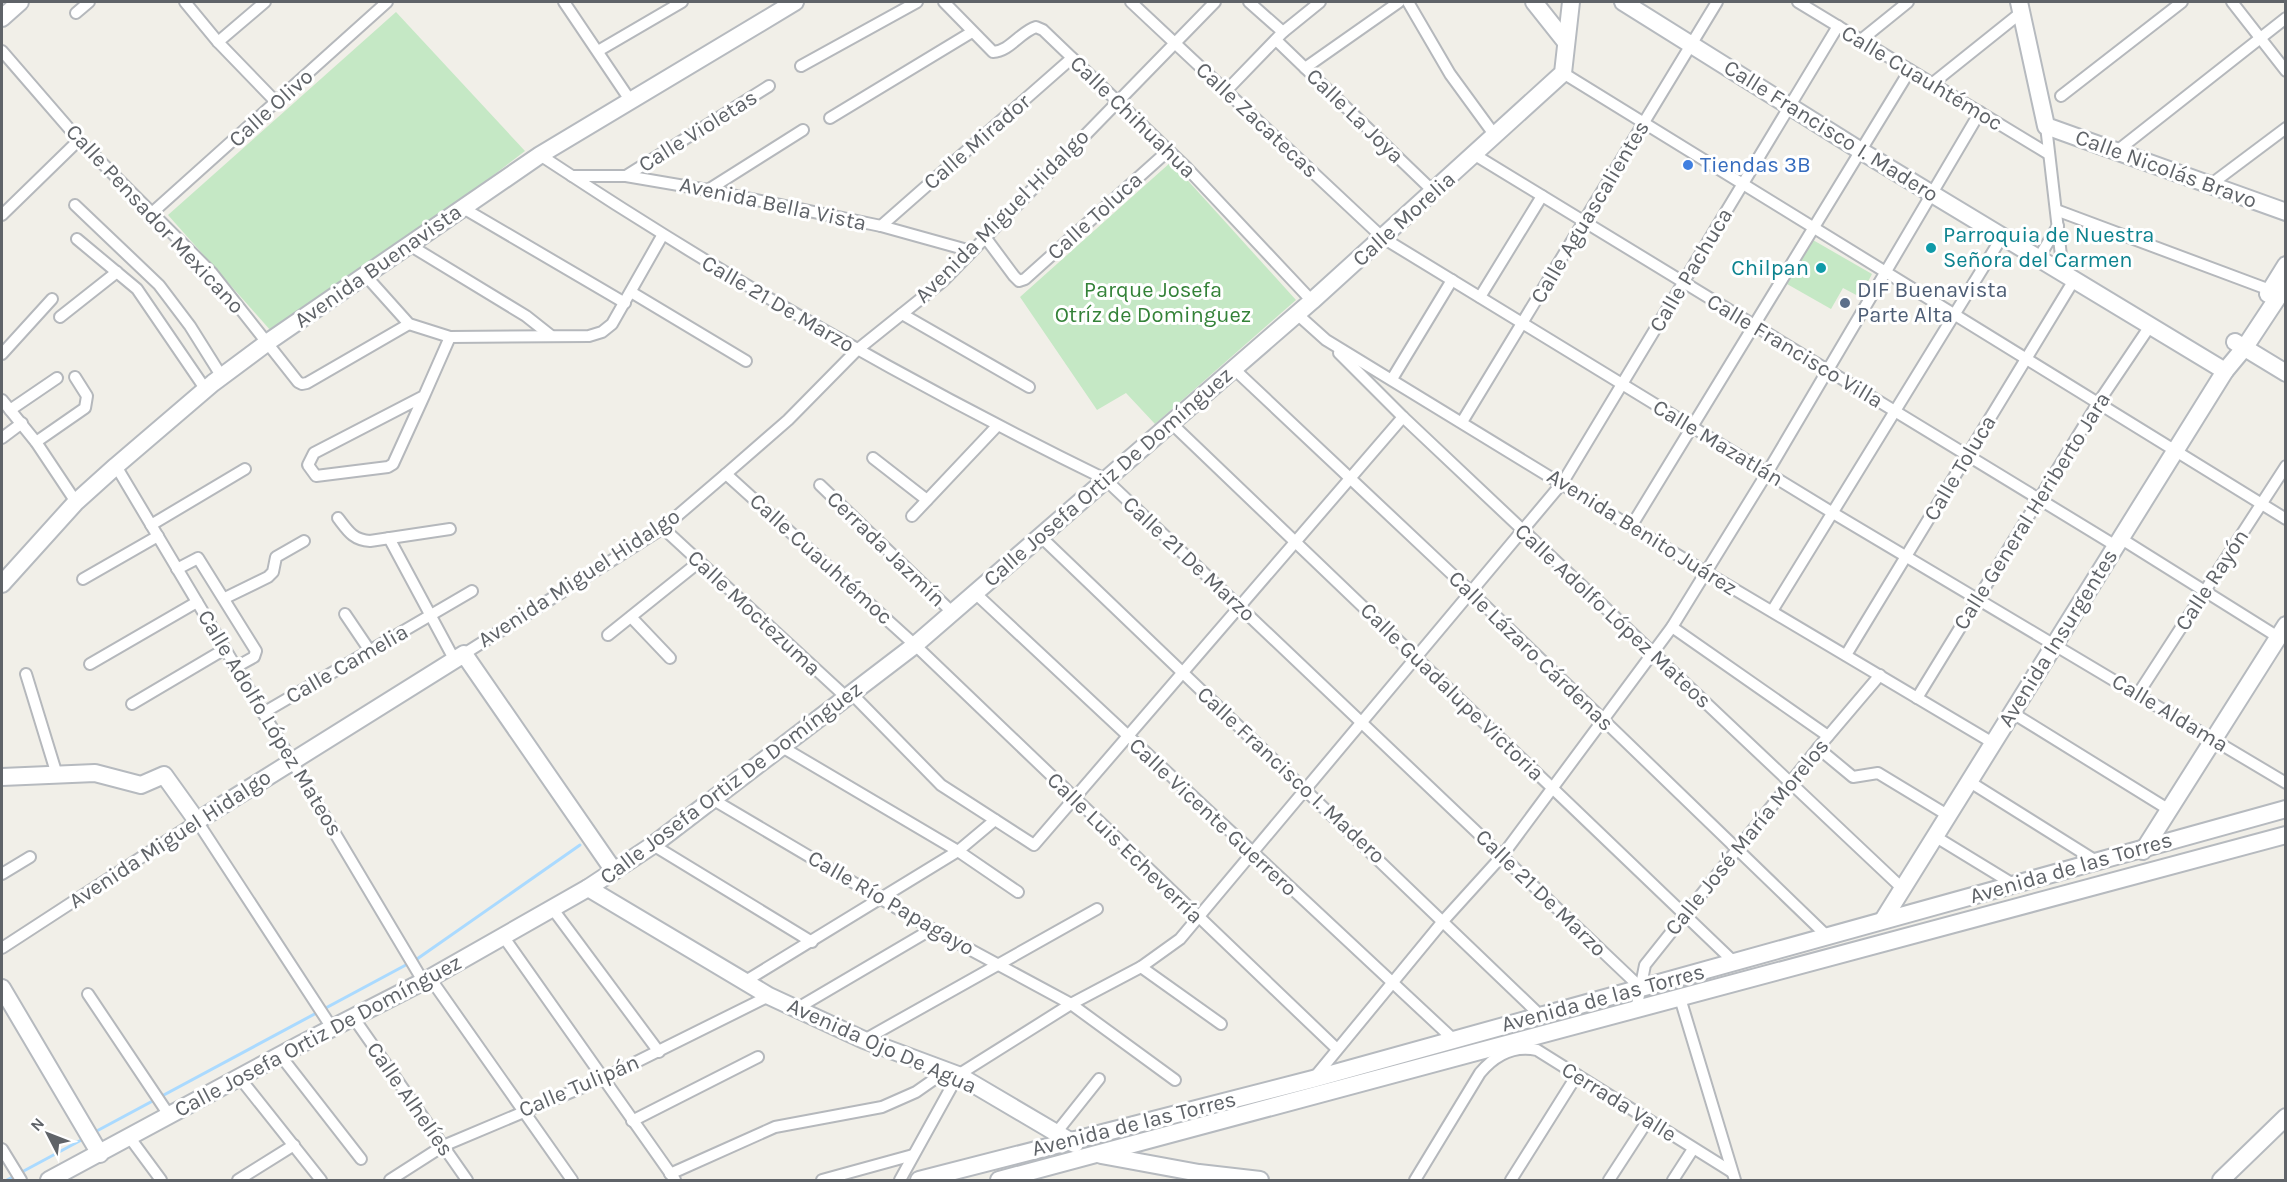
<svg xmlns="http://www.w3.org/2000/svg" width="2287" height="1182" viewBox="0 0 2287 1182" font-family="Karla,sans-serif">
	<rect width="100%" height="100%" fill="#f1efe8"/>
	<g fill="#c5e8c5">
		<path d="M396 12 525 151 422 230 271 331 168 215Z"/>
		<path d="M1171 162 1296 300 1155 424 1126 393 1097 410 1020 297Z"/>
		<path d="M1813 240 1872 274 1860 297 1843 288 1831 309 1787 284Z"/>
	</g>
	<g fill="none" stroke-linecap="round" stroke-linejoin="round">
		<g stroke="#aadaff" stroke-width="3">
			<path d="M93 1133 417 959 580 845"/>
			<path d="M7 1180 85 1138"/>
		</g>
		<defs>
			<g id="street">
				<path d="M185 2 218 42 277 103"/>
				<path d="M564 2 630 100"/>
				<path d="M944 2 993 52C1010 51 1020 32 1036 27L1043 30 1186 167 1312 301"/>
				<path d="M1131 2 1383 238 1833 513 2286 783"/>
				<path d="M1249 2 1283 32"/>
				<path d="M1408 2 1450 74 1496 137"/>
				<path d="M1798 2 2047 153"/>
				<path d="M2232 2 2286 71"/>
				<path d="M76 13 89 2"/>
				<path d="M1276 40 1434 192"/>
				<path d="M1861 40 1908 2"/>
				<path d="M218 42 265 2"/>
				<path d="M2 51 79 140 212 273 298 382 302 384 307 383 409 324"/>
				<path d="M598 51 682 2"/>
				<path d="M801 66 917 2"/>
				<path d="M1305 68 1399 2"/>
				<path d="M1563 73 2286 519"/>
				<path d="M1933 83 2023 11"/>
				<path d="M1225 92 1283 32 1320 2"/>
				<path d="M2061 96 2182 2"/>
				<path d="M830 118 972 32"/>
				<path d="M2046 126 2063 273"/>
				<path d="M2117 151 2286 18"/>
				<path d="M540 155C722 276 909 383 1105 479L1641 988"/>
				<path d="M1475 155 2116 546"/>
				<path d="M572 176H626L708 190 881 226 971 251"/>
				<path d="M626 176 769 86"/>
				<path d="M2210 185 2286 128"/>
				<path d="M708 190 803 130"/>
				<path d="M75 205 159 285 190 326 222 377"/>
				<path d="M463 208 625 303"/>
				<path d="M2056 210 2270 290"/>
				<path d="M153 212 387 2"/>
				<path d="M2 215 79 140"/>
				<path d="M881 226 1072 58"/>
				<path d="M985 237 1014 276 1019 281 1025 279 1169 150"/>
				<path d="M77 239 137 289 206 390"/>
				<path d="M411 246 526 316 550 335"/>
				<path d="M2038 259 2058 226"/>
				<path d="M366 276 409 324 450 337 589 336 602 332 612 324 662 236"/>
				<path d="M631 292 746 361"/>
				<path d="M1480 297 1542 196"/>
				<path d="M902 314 1029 387"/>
				<path d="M1297 314 1326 340 1707 573 1993 743"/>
				<path d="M60 317 117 272"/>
				<path d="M1339 353 1403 417 1903 889"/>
				<path d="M2 354 52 299"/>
				<path d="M1233 368 1471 592 1827 936"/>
				<path d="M1392 379 1452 280"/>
				<path d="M424 396 393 464 388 467 316 476 308 465 314 453 424 396 450 337"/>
				<path d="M2 400 36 442 76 502"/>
				<path d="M10 410 57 378"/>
				<path d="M1170 422 1734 962"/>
				<path d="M1462 422 1717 2"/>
				<path d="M2 438 22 423"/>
				<path d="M36 442 85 408 87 396 75 377"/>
				<path d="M873 458 927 500"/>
				<path d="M116 466 423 981"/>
				<path d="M726 474 915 645 1337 1049"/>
				<path d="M820 485 953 613"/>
				<path d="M912 516 997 426"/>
				<path d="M338 518C348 531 353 540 370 541L450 529"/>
				<path d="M151 525 245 469"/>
				<path d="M1632 525 1910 70"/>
				<path d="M663 528 846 697"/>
				<path d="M1040 536 1541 1016"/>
				<path d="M389 538 454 659"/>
				<path d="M2120 538 2278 637"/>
				<path d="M177 569 198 558 256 651 254 657 236 667"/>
				<path d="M83 579 158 536"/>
				<path d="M975 593 1453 1039"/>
				<path d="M225 598 268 577 273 572 276 557 304 541"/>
				<path d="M1772 611 2002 237"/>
				<path d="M345 614 370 651"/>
				<path d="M631 617 670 658"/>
				<path d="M1672 627 1828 736"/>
				<path d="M608 635 699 562"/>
				<path d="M464 654 663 528 726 474 788 420 857 350 943 281 1215 2"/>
				<path d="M1846 655 2074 280"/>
				<path d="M90 664 197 602"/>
				<path d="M26 674 57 775"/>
				<path d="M851 693 941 785 1034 845 1403 417"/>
				<path d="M2138 694 2286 466"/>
				<path d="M1917 698 2098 403 2150 326"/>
				<path d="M132 704 225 649"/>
				<path d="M2011 712 2171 811"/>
				<path d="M263 713 472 591"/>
				<path d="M782 747 958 851 1018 892"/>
				<path d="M1818 748 1853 777 1878 773 1949 816"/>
				<path d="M1970 782 2096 861"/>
				<path d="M712 799 932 929 1071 1004 1175 1080"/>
				<path d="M1936 837 2013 884"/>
				<path d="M653 845 812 942"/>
				<path d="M2 874 30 857"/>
				<path d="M552 908 659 1052"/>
				<path d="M503 936 675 1180"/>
				<path d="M2 948 197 821 332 1028"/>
				<path d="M1141 967 1221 1024"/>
				<path d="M430 978 572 1180"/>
				<path d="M744 982 958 851 995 820"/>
				<path d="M88 994 169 1115"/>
				<path d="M1680 998 1735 1180"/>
				<path d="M796 1009 932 929"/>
				<path d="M1636 1010 1645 965 1818 748 1880 675"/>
				<path d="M353 1017 467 1180"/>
				<path d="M864 1040 1097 909"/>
				<path d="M280 1055 361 1159"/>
				<path d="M239 1077 321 1180"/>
				<path d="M1314 1078 1444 920 1502 856 1672 627 1767 473 1980 112"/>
				<path d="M632 1121 758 1057"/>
				<path d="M1056 1133 1099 1079"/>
				<path d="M130 1138 161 1180"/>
				<path d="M2 1149 21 1180"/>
				<path d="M670 1174 775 1127 882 1107 916 1092 946 1071"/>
				<path d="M238 1180 294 1145"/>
				<path d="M390 1180 443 1146 602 1079 769 996"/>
				<path d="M822 1180 913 1155"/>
				<path d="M900 1180 958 1075 1071 1004 1141 967 1180 939 1563 482 1838 26"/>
				<path d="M1415 1180 1480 1073C1495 1055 1514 1045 1537 1050L1732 1172"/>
				<path d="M1511 1180 1577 1075"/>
				<path d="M1609 1180 1648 1120"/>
				<path d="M1673 1180 1693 1149"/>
			</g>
			<g id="secondary">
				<path d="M1534 2 1565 41"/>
				<path d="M1623 2 1861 151 2225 371"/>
				<path d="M2019 2 2046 126 2286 212"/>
				<path d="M2 18 20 2"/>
				<path d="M2268 294 2286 265"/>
				<path d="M2235 342 2286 373"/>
				<path d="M2 584 76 502 116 466 213 383 268 342 540 155 795 2"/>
				<path d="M2 777 95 773 141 785 164 775 197 821 464 654 614 871"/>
				<path d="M2143 851 2286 625"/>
				<path d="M588 888 769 996 864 1040 958 1075 1075 1144"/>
				<path d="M1883 920 2225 371 2245 347 2286 285"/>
				<path d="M2 988 100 1154"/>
				<path d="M1101 1155 1199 1173 1260 1180"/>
				<path d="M49 1180 301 1044 430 978 588 888 653 845 915 645 1312 301 1563 73 1571 2"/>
				<path d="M919 1180 1313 1079 2286 809"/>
				<path d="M999 1180 2286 835"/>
				<path d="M2221 1180 2286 1117"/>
			</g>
		</defs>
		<use href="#street" stroke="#b5b8bc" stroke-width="14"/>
		<use href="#secondary" stroke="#b6babf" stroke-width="20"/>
		<use href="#street" stroke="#fff" stroke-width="10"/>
		<use href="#secondary" stroke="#fff" stroke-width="16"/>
	</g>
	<circle fill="#3f7fe0" stroke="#fff" stroke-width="2" cx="1688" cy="165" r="6"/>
	<g fill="#0f9aa8" stroke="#fff" stroke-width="2">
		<circle cx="1931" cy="248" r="6"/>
		<circle cx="1821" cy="268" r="6"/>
	</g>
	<circle fill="#5c6f8a" stroke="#fff" stroke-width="2" cx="1845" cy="303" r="6"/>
	<g text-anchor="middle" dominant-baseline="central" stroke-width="6" stroke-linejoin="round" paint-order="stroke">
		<g font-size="22" fill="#5f6368" stroke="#fff">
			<text transform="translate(1922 78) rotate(31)">Calle Cuauhtémoc</text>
			<text transform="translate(271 108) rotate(-42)">Calle Olivo</text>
			<text transform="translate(1355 116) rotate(44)">Calle La Joya</text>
			<text transform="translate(1133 117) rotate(44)">Calle Chihuahua</text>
			<text transform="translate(1257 120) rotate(43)">Calle Zacatecas</text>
			<text transform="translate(698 131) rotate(-32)">Calle Violetas</text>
			<text transform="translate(1831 131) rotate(32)">Calle Francisco I. Madero</text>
			<text transform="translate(977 142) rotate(-41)">Calle Mirador</text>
			<text transform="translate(2166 169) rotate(20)">Calle Nicolás Bravo</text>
			<text transform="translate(773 204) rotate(12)">Avenida Bella Vista</text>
			<text transform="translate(1590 212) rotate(-59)">Calle Aguascalientes</text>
			<text transform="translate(1002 216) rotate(-45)">Avenida Miguel Hidalgo</text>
			<text transform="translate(1095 216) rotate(-42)">Calle Toluca</text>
			<text transform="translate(155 219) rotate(47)">Calle Pensador Mexicano</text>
			<text transform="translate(1404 219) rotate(-42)">Calle Morelia</text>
			<text transform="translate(378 266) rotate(-35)">Avenida Buenavista</text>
			<text transform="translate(1691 270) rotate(-59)">Calle Pachuca</text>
			<text transform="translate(778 304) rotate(30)">Calle 21 De Marzo</text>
			<text transform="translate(1795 351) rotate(31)">Calle Francisco Villa</text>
			<text transform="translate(1718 443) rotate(31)">Calle Mazatlán</text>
			<text transform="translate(1960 468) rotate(-59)">Calle Toluca</text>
			<text transform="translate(1108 477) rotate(-41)">Calle Josefa Ortiz De Domínguez</text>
			<text transform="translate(2032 511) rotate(-58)">Calle General Heriberto Jara</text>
			<text transform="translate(1642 532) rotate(32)">Avenida Benito Juárez</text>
			<text transform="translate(886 549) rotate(44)">Cerrada Jazmín</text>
			<text transform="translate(821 559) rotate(42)">Calle Cuauhtémoc</text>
			<text transform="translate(1189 559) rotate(43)">Calle 21 De Marzo</text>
			<text transform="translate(579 578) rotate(-33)">Avenida Miguel Hidalgo</text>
			<text transform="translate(2212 580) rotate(-57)">Calle Rayón</text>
			<text transform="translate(754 613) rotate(43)">Calle Moctezuma</text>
			<text transform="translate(1613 616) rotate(43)">Calle Adolfo López Mateos</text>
			<text transform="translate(2058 638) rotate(-58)">Avenida Insurgentes</text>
			<text transform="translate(1531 651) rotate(44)">Calle Lázaro Cárdenas</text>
			<text transform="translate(347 664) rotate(-30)">Calle Camelia</text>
			<text transform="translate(1452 692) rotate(44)">Calle Guadalupe Victoria</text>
			<text transform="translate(2170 713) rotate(31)">Calle Aldama</text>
			<text transform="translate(270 723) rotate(59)">Calle Adolfo López Mateos</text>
			<text transform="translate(1291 775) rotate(43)">Calle Francisco I. Madero</text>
			<text transform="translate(731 783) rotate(-37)">Calle Josefa Ortiz De Domínguez</text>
			<text transform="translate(1213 817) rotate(43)">Calle Vicente Guerrero</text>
			<text transform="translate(1747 837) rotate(-51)">Calle José María Morelos</text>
			<text transform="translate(170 839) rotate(-33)">Avenida Miguel Hidalgo</text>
			<text transform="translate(1125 848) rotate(44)">Calle Luis Echeverría</text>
			<text transform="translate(2071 868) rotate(-16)">Avenida de las Torres</text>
			<text transform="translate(1541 893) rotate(44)">Calle 21 De Marzo</text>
			<text transform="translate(891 903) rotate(30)">Calle Río Papagayo</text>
			<text transform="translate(1603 998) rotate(-15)">Avenida de las Torres</text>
			<text transform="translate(318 1036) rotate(-28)">Calle Josefa Ortiz De Domínguez</text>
			<text transform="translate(882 1046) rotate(24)">Avenida Ojo De Agua</text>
			<text transform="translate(579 1086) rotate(-23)">Calle Tulipán</text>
			<text transform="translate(410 1099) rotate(55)">Calle Alhelíes</text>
			<text transform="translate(1619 1102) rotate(32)">Cerrada Valle</text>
			<text transform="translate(1134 1124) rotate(-14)">Avenida de las Torres</text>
		</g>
		<g font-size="22" fill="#366cbe" stroke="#fff" text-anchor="start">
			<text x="1700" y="165">Tiendas 3B</text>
		</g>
		<g font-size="22" fill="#0d838f" stroke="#fff" text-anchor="start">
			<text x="1943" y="235">Parroquia de Nuestra<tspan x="1943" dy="25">Señora del Carmen</tspan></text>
			<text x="1809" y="268" text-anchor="end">Chilpan</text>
		</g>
		<g font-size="22" fill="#348238" stroke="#fff">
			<text x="1153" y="290">Parque Josefa<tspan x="1153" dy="25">Otríz de Dominguez</tspan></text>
		</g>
		<g font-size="22" fill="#4e5e75" stroke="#fff" text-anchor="start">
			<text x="1857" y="290">DIF Buenavista<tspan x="1857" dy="25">Parte Alta</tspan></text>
		</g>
	</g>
	<rect width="2287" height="1182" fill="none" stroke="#5f6368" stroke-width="6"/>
	<g transform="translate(48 1134) rotate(312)" stroke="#ffffff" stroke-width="4.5" paint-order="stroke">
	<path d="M0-4.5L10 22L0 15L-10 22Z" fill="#5f6368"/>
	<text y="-9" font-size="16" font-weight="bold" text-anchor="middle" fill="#5f6368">N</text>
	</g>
</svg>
